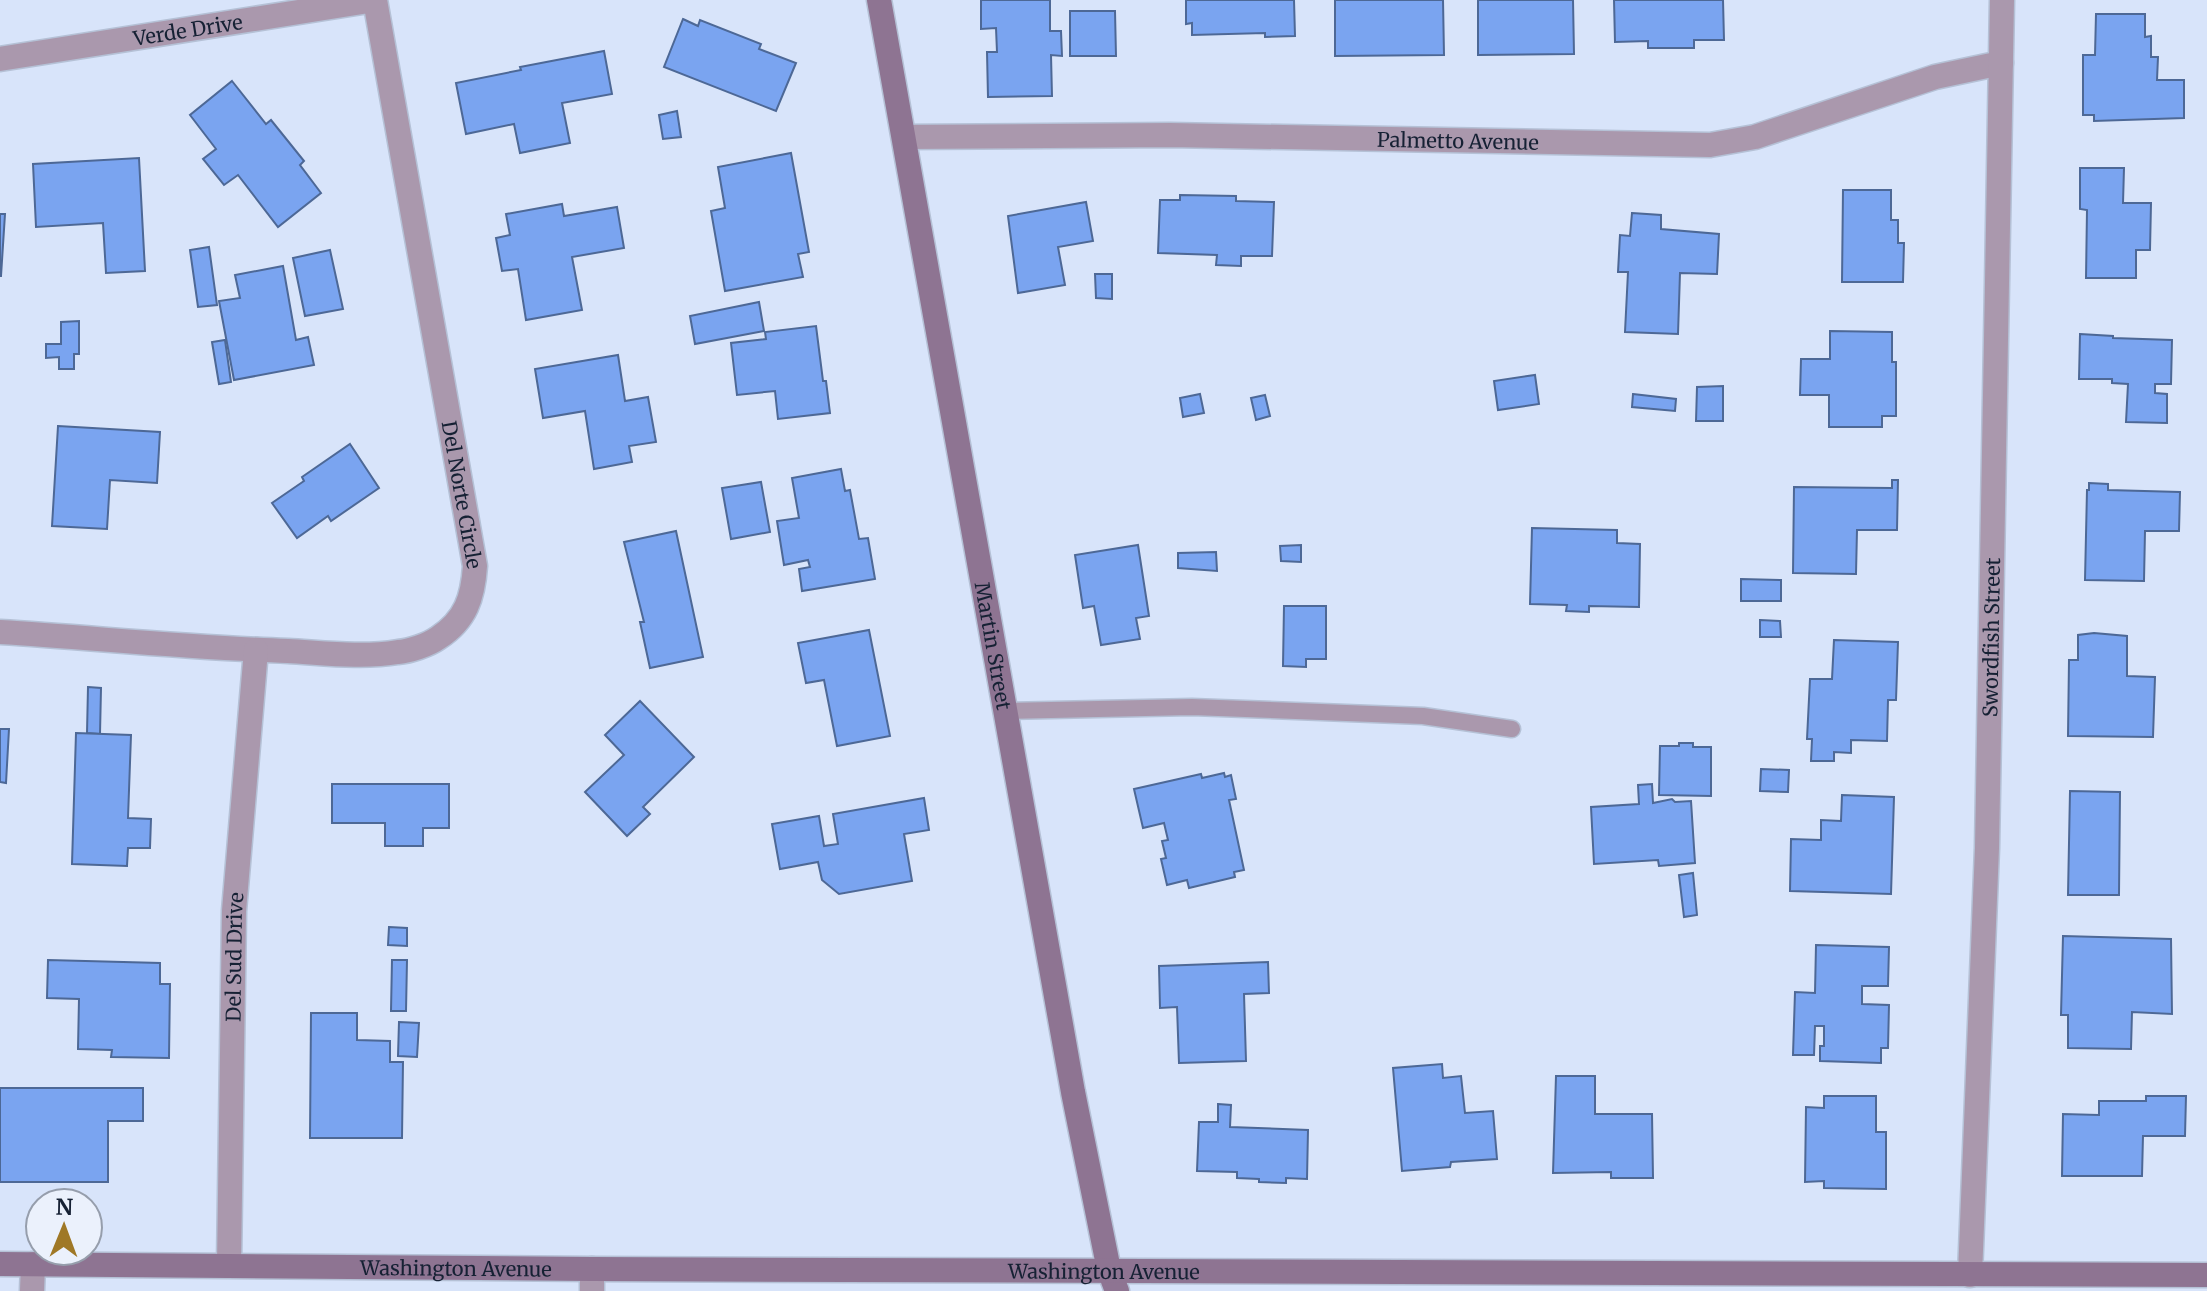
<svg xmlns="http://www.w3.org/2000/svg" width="2207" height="1291" viewBox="0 0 2207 1291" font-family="Merriweather,serif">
	<rect width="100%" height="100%" fill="#d8e4fa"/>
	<g fill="#7aa4f0" stroke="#4d6896" stroke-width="2">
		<path d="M981 0H1050V31H1061L1062 56 1051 55 1052 96 988 97 987 52H997L996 28 981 29Z"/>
		<path d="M1186 0H1294L1295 36 1265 37V33L1192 35V23L1186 24Z"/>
		<path d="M1335 0H1443L1444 55 1335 56Z"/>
		<path d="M1478 0H1573L1574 54 1478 55Z"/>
		<path d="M1614 0H1723L1724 40H1694V48H1648V41L1615 42Z"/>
		<path d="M1070 11H1115L1116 56H1070Z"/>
		<path d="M2096 14H2145V37L2151 36V57H2158L2157 80H2184V118L2094 121V115H2083V55H2095Z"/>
		<path d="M683 19 698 26 700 20 761 44 759 49 796 63 776 111 664 67Z"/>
		<path d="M604 51 612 94 562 103 570 143 520 153 514 124 466 134 456 83 521 70 520 67Z"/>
		<path d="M232 81 266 124 271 120 304 161 300 165 321 193 278 227 238 175 224 185 203 159 216 149 190 115Z"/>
		<path d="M677 111 681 137 663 139 659 115Z"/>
		<path d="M791 153 809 252 798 254 803 277 725 291 711 211 725 208 718 167Z"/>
		<path d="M139 158 145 271 106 273 103 223 36 227 33 164Z"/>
		<path d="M2080 168H2124L2123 203H2151L2150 250H2136V278H2086L2087 210 2080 209Z"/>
		<path d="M1843 190H1891V220H1898V243H1904L1903 282H1842Z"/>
		<path d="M1180 195 1236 196V201L1274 202 1272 256H1241V266L1216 265 1217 255 1158 253 1160 200H1180Z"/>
		<path d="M1086 202 1093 241 1058 247 1065 285 1018 293 1008 216Z"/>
		<path d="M562 204 564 216 617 207 624 248 572 257 582 310 526 320 518 269 502 271 496 238 510 235 506 214Z"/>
		<path d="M1632 213 1661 215V229L1719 234 1717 274 1680 273 1678 334 1625 332 1628 272H1618L1620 235 1630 236Z"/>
		<path d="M0 214H5L1 276H0Z"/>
		<path d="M209 247 217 305 198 307 190 250Z"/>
		<path d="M330 250 343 309 305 316 293 258Z"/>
		<path d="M283 266 296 340 308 337 314 365 234 380 219 301 240 298 235 275Z"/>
		<path d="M1095 274H1112V299L1096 298Z"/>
		<path d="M759 302 764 331 695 344 690 316Z"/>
		<path d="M79 321V354H74V369H59V357L46 358V344H61V322Z"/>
		<path d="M816 326 823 381H826L830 413 778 419 775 391 737 395 731 343 766 339 765 332Z"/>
		<path d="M1830 331 1892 332V362H1896V416H1882V427H1829V395H1800L1801 359H1830Z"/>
		<path d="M2080 334 2113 336V338L2172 340 2171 384H2155V393L2167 394V423L2126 422 2128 384 2112 383V379H2079Z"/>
		<path d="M225 340 231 382 219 384 212 342Z"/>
		<path d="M618 355 625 401 648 397 656 442 629 446 632 462 594 469 585 411 543 418 535 369Z"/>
		<path d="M1535 375 1539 404 1498 410 1494 381Z"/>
		<path d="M1723 386V421H1696L1697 387Z"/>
		<path d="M1200 394 1204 413 1183 417 1180 398Z"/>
		<path d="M1633 394 1676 399 1675 411 1632 407Z"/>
		<path d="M1265 395 1270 416 1256 420 1251 398Z"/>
		<path d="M58 426 160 432 157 483 110 480 107 529 52 526Z"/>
		<path d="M350 444 379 488 331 521 328 516 297 538 272 503 304 481 302 477Z"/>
		<path d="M841 469 845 491 850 490 859 539 868 538 875 579 802 591 799 569 810 567 808 560 784 565 777 521 799 518 792 478Z"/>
		<path d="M1892 480H1898L1897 530H1857L1856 574 1793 573 1794 487 1892 488Z"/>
		<path d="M761 482 770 532 731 539 722 488Z"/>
		<path d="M2089 483 2108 484V490L2180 492 2179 531H2145L2144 581 2085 580 2087 490H2089Z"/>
		<path d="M1532 528 1617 530V543L1640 544 1639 607 1589 606V612L1566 611 1567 605 1530 604Z"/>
		<path d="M676 531 703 657 650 668 640 622H644L624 542Z"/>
		<path d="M1138 545 1149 616 1136 618 1140 639 1101 645 1094 606 1083 608 1075 555Z"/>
		<path d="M1301 545V562L1281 561 1280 546Z"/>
		<path d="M1216 552 1217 571 1178 568V553Z"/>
		<path d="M1741 579 1781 580V601H1741Z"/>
		<path d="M1284 606H1326V659H1306V667L1283 666Z"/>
		<path d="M1760 620 1780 621 1781 637H1760Z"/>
		<path d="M869 630 890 736 837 746 824 680 806 683 798 643Z"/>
		<path d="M2094 633 2127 636V676L2155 677 2153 737 2068 736 2069 660H2078V635Z"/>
		<path d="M1834 640 1898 642 1896 700H1888L1887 741 1851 740V753L1834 752V761H1811L1812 739H1807L1810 679H1832Z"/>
		<path d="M88 687 101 688 100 734 87 733Z"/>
		<path d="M640 701 694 757 643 807 650 814 627 836 585 792 624 755 605 735Z"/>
		<path d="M0 729H9L6 783 0 782Z"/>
		<path d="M76 733 131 735 128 818 151 819 150 848H128L127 866 72 864Z"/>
		<path d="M1679 743H1693V747H1711V796L1659 795 1660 746H1679Z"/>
		<path d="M1761 769 1789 770 1788 792 1760 791Z"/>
		<path d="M1224 773 1225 777 1231 775 1236 799 1229 800 1244 870 1234 872 1235 877 1189 888 1187 880 1167 885 1161 859 1166 858 1162 841 1168 840 1164 823 1143 828 1134 789 1201 774 1202 778Z"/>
		<path d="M332 784H449V828H423V846H385V823H332Z"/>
		<path d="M1652 784 1653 803 1672 799 1675 802 1691 801 1695 863 1659 866 1658 860 1594 864 1591 807 1639 804 1638 785Z"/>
		<path d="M2070 791 2120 792 2119 895H2068Z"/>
		<path d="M1842 795 1894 797 1891 894 1790 891 1791 839 1821 840V820L1841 821Z"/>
		<path d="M924 798 929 830 904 834 912 881 839 894 822 880 818 862 780 869 772 824 819 816 824 846 838 844 833 814Z"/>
		<path d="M1693 873 1697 915 1684 917 1679 875Z"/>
		<path d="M389 927 407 928V946L388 945Z"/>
		<path d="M2063 936 2171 939 2172 1014 2132 1012 2131 1049 2068 1048V1015H2061Z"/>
		<path d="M1816 945 1889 947 1888 986H1862V1004L1889 1005 1888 1048H1881V1063L1820 1061V1046H1824V1026H1815L1814 1055H1793L1795 992 1815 993Z"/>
		<path d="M48 960 160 963V984H170L169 1058 111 1057 112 1050 78 1049 79 999 47 998Z"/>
		<path d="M392 960H407L406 1011H391Z"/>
		<path d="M1268 962 1269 993 1244 994 1246 1061 1179 1063 1177 1007 1160 1008 1159 966Z"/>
		<path d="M311 1013H357V1040L390 1041V1062H403L402 1138H310Z"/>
		<path d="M399 1022 419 1023 417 1057 398 1056Z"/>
		<path d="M1442 1064 1443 1078 1461 1076 1465 1113 1493 1111 1497 1159 1451 1162 1450 1167 1402 1171 1393 1068Z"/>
		<path d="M1556 1076H1595V1114H1652L1653 1178H1611V1172L1553 1173Z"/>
		<path d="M0 1088H143V1121H108V1182H0Z"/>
		<path d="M1824 1096H1876V1132H1886V1189L1824 1188V1181L1805 1182 1806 1107 1824 1108Z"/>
		<path d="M2146 1096H2186L2185 1136H2143L2142 1176H2062L2063 1114 2099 1115V1101H2146Z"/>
		<path d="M1218 1104 1231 1105 1230 1127 1308 1130 1307 1179 1286 1178V1183L1259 1182V1179L1237 1178V1172L1197 1171 1199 1122H1218Z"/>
	</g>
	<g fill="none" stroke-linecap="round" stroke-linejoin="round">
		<defs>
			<path id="lane" d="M1004 711 1192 707 1423 716 1512 729"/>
			<g id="street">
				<path id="s1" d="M0 59 375 0 475 566C473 597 466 620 438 638 428 645 410 651 398 652 362 658 324 653 288 651 192 648 96 638 0 632"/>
				<path id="s2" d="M904 137 1170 135 1710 145 1755 137 1935 77 2001 63"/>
				<path id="s3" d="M229 1265 234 911 256 650"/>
				<path d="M592 1269V1291"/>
				<path id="s4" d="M1970 1275 1987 848 2002 0"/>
				<path d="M32 1291 33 1264"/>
			</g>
			<g id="secondary">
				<path id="s5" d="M879 0 1073 1092 1109 1270 1117 1291"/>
				<path id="s6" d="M0 1264 592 1269 2207 1275"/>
			</g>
		</defs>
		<use href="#lane" stroke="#b5c1d6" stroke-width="19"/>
		<use href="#street" stroke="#b5c1d6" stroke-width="27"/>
		<use href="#secondary" stroke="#b5c1d6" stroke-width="27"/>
		<use href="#lane" stroke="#aa98ad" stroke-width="16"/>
		<use href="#street" stroke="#aa98ad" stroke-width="24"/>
		<use href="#secondary" stroke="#8e7492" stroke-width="24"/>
	</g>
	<g text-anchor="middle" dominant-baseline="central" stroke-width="8" stroke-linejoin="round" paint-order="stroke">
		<g font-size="20" fill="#162134" stroke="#ebf1fc">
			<text stroke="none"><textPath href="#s1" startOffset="190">Verde Drive</textPath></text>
			<text stroke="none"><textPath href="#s2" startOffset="554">Palmetto Avenue</textPath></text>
			<text stroke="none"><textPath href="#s1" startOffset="882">Del Norte Circle</textPath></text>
			<text stroke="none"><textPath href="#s4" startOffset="638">Swordfish Street</textPath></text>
			<text stroke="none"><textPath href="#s5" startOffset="656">Martin Street</textPath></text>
			<text stroke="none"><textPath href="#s3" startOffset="308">Del Sud Drive</textPath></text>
			<text stroke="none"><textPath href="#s6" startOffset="456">Washington Avenue</textPath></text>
			<text stroke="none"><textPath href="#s6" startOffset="1104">Washington Avenue</textPath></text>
		</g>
	</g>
	<g transform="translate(64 1227) rotate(1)"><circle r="38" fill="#ebf1fc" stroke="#969eac" stroke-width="2"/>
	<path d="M0-6L14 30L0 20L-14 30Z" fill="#9f7826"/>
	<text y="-12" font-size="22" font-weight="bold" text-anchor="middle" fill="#162134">N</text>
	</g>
</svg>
